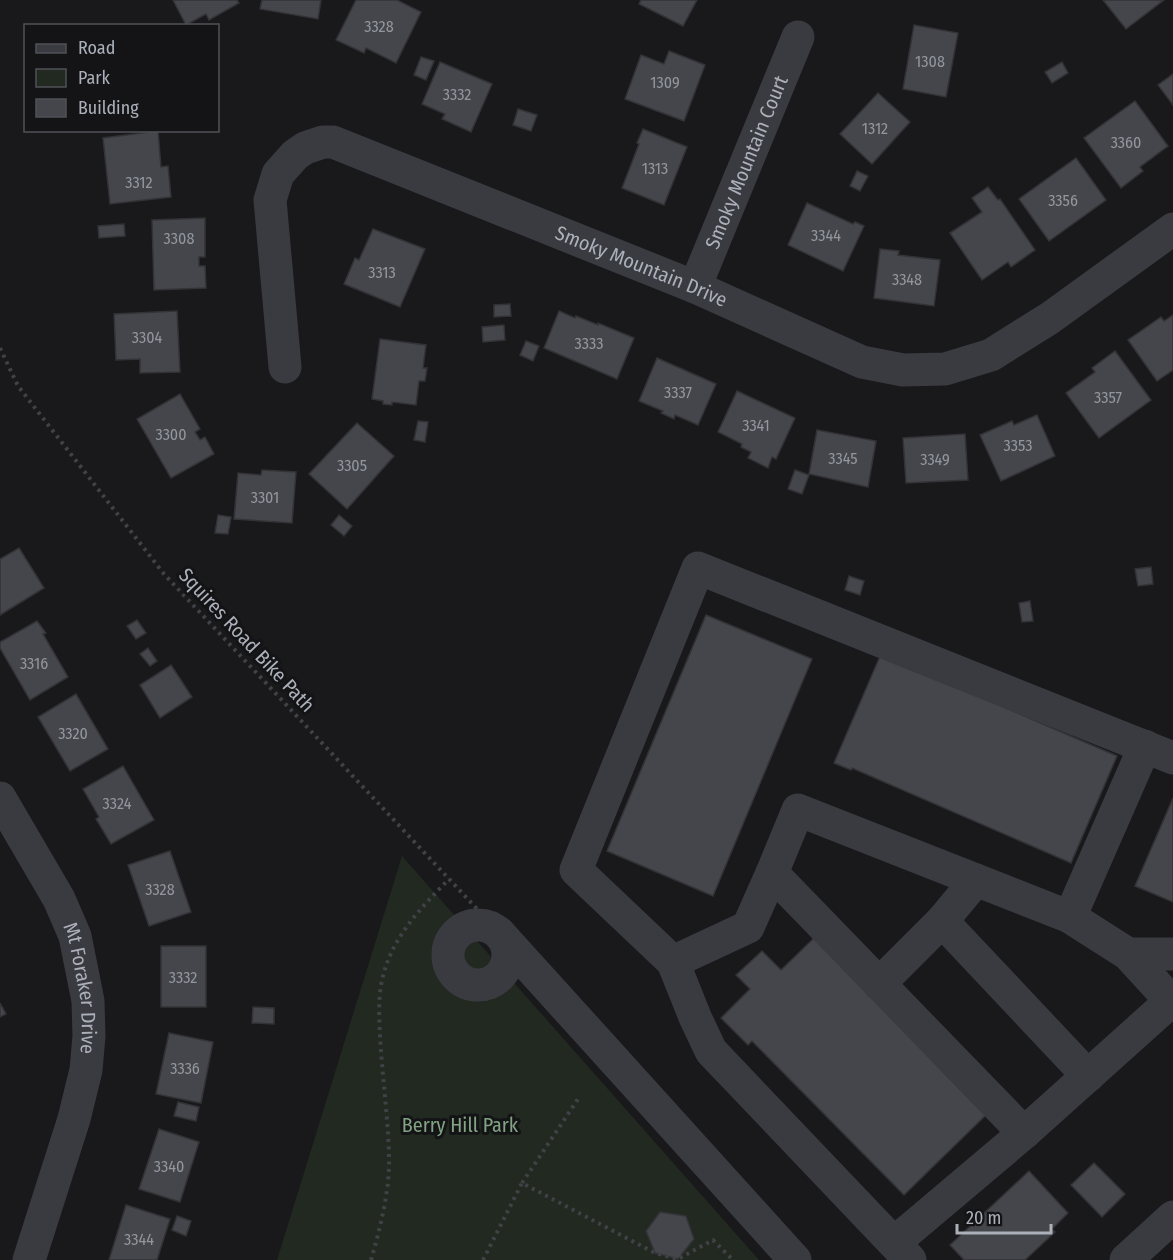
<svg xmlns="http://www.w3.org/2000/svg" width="1173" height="1260" viewBox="0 0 1173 1260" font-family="'Fira Sans Condensed',sans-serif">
	<rect width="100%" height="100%" fill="#19191b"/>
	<path fill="#212921" d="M402 856 759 1260H277Z"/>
	<g fill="#45464b" stroke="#333337" stroke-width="1.5">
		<path d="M173 0H237L239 3 209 20 206 14 186 25Z"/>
		<path d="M262 0H321L318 19 260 9Z"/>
		<path d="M356 0H397L421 12 396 63 366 48 364 53 336 40Z"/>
		<path d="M641 0H697L683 26 639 4Z"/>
		<path d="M1103 0H1164L1126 29Z"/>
		<path d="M914 25 958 33 946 97 903 89Z"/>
		<path d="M669 51 705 65 684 121 625 99 641 55 664 64Z"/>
		<path d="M421 57 434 61 426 80 414 75Z"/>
		<path d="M440 62 492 84 471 132 442 119 445 114 422 104Z"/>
		<path d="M1062 62 1068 73 1052 83 1045 72Z"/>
		<path d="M1173 74V105L1158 85Z"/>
		<path d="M878 93 910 122 872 164 840 134Z"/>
		<path d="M1135 101 1168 146 1140 167 1143 171 1121 188 1084 138Z"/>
		<path d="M518 109 537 115 531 131 513 125Z"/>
		<path d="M643 129 687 147 664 205 622 188 639 144 637 143Z"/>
		<path d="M158 131 161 167 168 166 171 197 110 204 103 138Z"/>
		<path d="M1076 158 1106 200 1049 241 1019 199Z"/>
		<path d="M857 171 868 176 860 191 850 186Z"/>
		<path d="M988 187 998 200 1000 199 1035 250 1011 267 1008 262 982 280 950 233 982 212 972 198Z"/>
		<path d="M807 203 853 224 855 222 864 226 843 271 788 245Z"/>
		<path d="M205 218V257H199V266H205L206 288 154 290 152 220Z"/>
		<path d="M124 224 125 236 99 238 98 226Z"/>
		<path d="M373 229 425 249 400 307 344 284 355 258 359 260Z"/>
		<path d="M880 249 899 251 898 255 940 260 934 306 874 298Z"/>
		<path d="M510 304 511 316 494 317V305Z"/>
		<path d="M177 311 180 372 140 373V359L116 360 114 314Z"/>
		<path d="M559 311 575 318 576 316 598 325V323L634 338 617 379 544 348Z"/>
		<path d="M1173 315V370L1157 381 1128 340 1161 317 1164 321Z"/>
		<path d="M504 325 505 340 483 342 482 327Z"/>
		<path d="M380 339 426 345 423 368H427L425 381H419L416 405 392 402V405L383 404V401L372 399Z"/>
		<path d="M526 341 539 346 533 361 520 355Z"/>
		<path d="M1115 351 1151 400 1099 438 1066 393 1095 372 1092 368Z"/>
		<path d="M657 358 716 384 698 425 675 415 674 419 661 413 663 411 639 401Z"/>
		<path d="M737 391 795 418 776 459 772 457 768 468 748 458 751 452 741 447 742 444 718 432Z"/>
		<path d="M180 394 200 429 195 432 200 440 205 437 214 454 171 478 137 419Z"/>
		<path d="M1037 415 1055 456 1001 481 980 435 1012 421 1014 425Z"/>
		<path d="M418 421 428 422 425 442 414 440Z"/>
		<path d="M357 423 394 456 347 509 309 474Z"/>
		<path d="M817 430 876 441 868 487 809 474Z"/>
		<path d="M965 434 968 480 906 483 903 438Z"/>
		<path d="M262 470 296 472 292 523 234 519 238 473 261 475Z"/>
		<path d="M795 470 809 475 802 494 788 489Z"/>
		<path d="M218 515 231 517 228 534 215 533Z"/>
		<path d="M339 515 352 526 344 536 331 525Z"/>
		<path d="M19 548 44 588 0 615V559Z"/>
		<path d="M1151 567 1153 584 1138 586 1135 569Z"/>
		<path d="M849 576 864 581 860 595 845 590Z"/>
		<path d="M1030 601 1033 621 1022 622 1019 603Z"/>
		<path d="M706 615 812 659 713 896 607 851Z"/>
		<path d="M137 620 146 633 136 639 127 626Z"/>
		<path d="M37 621 46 633 43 634 68 677 30 700 0 648V642Z"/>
		<path d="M148 648 157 661 150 666 140 654Z"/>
		<path d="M881 654 1117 756 1071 863 852 768 851 770 834 763Z"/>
		<path d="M171 665 192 697 160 718 140 685Z"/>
		<path d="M76 694 108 749 70 771 38 717Z"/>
		<path d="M123 766 154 820 111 844 96 819 99 817 83 789Z"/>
		<path d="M1173 798V902L1135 886Z"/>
		<path d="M170 851 191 912 149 926 128 865Z"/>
		<path d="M815 937 988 1113 904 1195 752 1041 748 1045 721 1018 750 989 736 975 762 951 781 970Z"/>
		<rect x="161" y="946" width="45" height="61"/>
		<path d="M0 1003 6 1014 0 1017Z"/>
		<path d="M253 1007 274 1008V1024L252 1023Z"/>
		<path d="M169 1033 213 1042 201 1103 156 1094Z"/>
		<path d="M178 1102 199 1107 196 1121 174 1116Z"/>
		<path d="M159 1129 199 1142 180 1202 139 1189Z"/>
		<path d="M1094 1163 1125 1194 1102 1217 1071 1185Z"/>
		<path d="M1029 1171 1068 1213 1052 1229 1055 1232 1025 1260H964L950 1245Z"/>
		<path d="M126 1205 170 1219 157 1260H109Z"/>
		<path d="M660 1212 686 1216 694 1239 678 1259 655 1253 646 1231Z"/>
		<path d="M177 1216 191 1221 186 1236 172 1230Z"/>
	</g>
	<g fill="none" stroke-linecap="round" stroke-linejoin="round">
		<g stroke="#404246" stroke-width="4" stroke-dasharray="3 4.5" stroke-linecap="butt">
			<path d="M0 348 18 386 164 574 478 910"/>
			<path d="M522 1183 578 1099"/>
			<path d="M371 1260C380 1229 390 1190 389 1157 388 1116 382 1075 380 1035 379 1016 378 994 383 976 393 936 421 908 449 879"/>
			<path d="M483 1260 522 1183 655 1253 678 1259 713 1240 733 1260"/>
		</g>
		<g stroke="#3a3b40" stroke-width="33">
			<path id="s1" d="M695 287 798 37"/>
			<path id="s2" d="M285 367 270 200 278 174 295 155 305 148 323 142H333L695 287 862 362 903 370 945 369 991 355 1050 318 1173 229"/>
			<path id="s3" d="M0 798 59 899 75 936 88 1001 89 1036 86 1070 74 1119 29 1260"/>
			<path d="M976 880 942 921 1088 1076"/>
			<path d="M1070 917 1145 746"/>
			<circle cx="478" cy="955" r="30"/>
			<path d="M499 933 795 1260"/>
			<path d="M1128 954H1173"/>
			<path d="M673 962 748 927 772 873"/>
			<path d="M879 984 942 921"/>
			<path d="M1024 1133 772 873 798 810 1070 917 1128 954 1173 1003"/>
			<path d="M895 1242 1024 1133 1171 1001"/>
			<path d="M910 1260 711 1051 695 1017 673 962 576 870 698 568 1173 758"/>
			<path d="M1126 1260 1173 1217"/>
		</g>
	</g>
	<g text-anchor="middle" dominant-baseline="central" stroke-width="6" stroke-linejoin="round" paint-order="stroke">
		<g font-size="16" fill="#92969e">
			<text x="379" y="26">3328</text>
			<text x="930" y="61">1308</text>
			<text x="665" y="82">1309</text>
			<text x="457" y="94">3332</text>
			<text x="875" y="128">1312</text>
			<text x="1126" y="142">3360</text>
			<text x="655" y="168">1313</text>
			<text x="139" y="182">3312</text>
			<text x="1063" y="200">3356</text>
			<text x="826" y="235">3344</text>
			<text x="179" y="238">3308</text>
			<text x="382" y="272">3313</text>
			<text x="907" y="279">3348</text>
			<text x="147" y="337">3304</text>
			<text x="589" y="343">3333</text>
			<text x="678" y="392">3337</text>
			<text x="1108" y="397">3357</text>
			<text x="756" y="425">3341</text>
			<text x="171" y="434">3300</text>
			<text x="1018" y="445">3353</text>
			<text x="843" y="458">3345</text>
			<text x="935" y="459">3349</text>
			<text x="352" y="465">3305</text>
			<text x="265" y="497">3301</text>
			<text x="34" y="663">3316</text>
			<text x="73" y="733">3320</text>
			<text x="117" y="803">3324</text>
			<text x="160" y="889">3328</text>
			<text x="183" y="977">3332</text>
			<text x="185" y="1068">3336</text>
			<text x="169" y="1166">3340</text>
			<text x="139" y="1239">3344</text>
		</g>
		<g font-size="20" fill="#abb0ba" stroke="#141416">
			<text stroke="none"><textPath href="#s1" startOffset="135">Smoky Mountain Court</textPath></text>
			<text stroke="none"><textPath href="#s2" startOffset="594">Smoky Mountain Drive</textPath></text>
			<text transform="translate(247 640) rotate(47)">Squires Road Bike Path</text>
			<text stroke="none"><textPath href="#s3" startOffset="210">Mt Foraker Drive</textPath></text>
		</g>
		<g font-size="20" fill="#83a484" stroke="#141416">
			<text x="460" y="1125">Berry Hill Park</text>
		</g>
	</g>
	<rect x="24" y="24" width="195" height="108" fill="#141416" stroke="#505258" stroke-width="1.5"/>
	<rect x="36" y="44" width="30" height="9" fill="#3a3b40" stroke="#505258" stroke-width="1.5"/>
	<text x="78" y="54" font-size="18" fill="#abb0ba">Road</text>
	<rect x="36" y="69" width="30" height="18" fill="#212921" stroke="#505258" stroke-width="1.5"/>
	<text x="78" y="84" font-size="18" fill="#abb0ba">Park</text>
	<rect x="36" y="99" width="30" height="18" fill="#45464b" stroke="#505258" stroke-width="1.5"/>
	<text x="78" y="114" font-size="18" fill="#abb0ba">Building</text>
	<path d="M957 1224v9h94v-9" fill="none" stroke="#abb0ba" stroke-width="3"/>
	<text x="966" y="1224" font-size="18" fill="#abb0ba" stroke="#141416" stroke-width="4.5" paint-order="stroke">20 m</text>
</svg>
